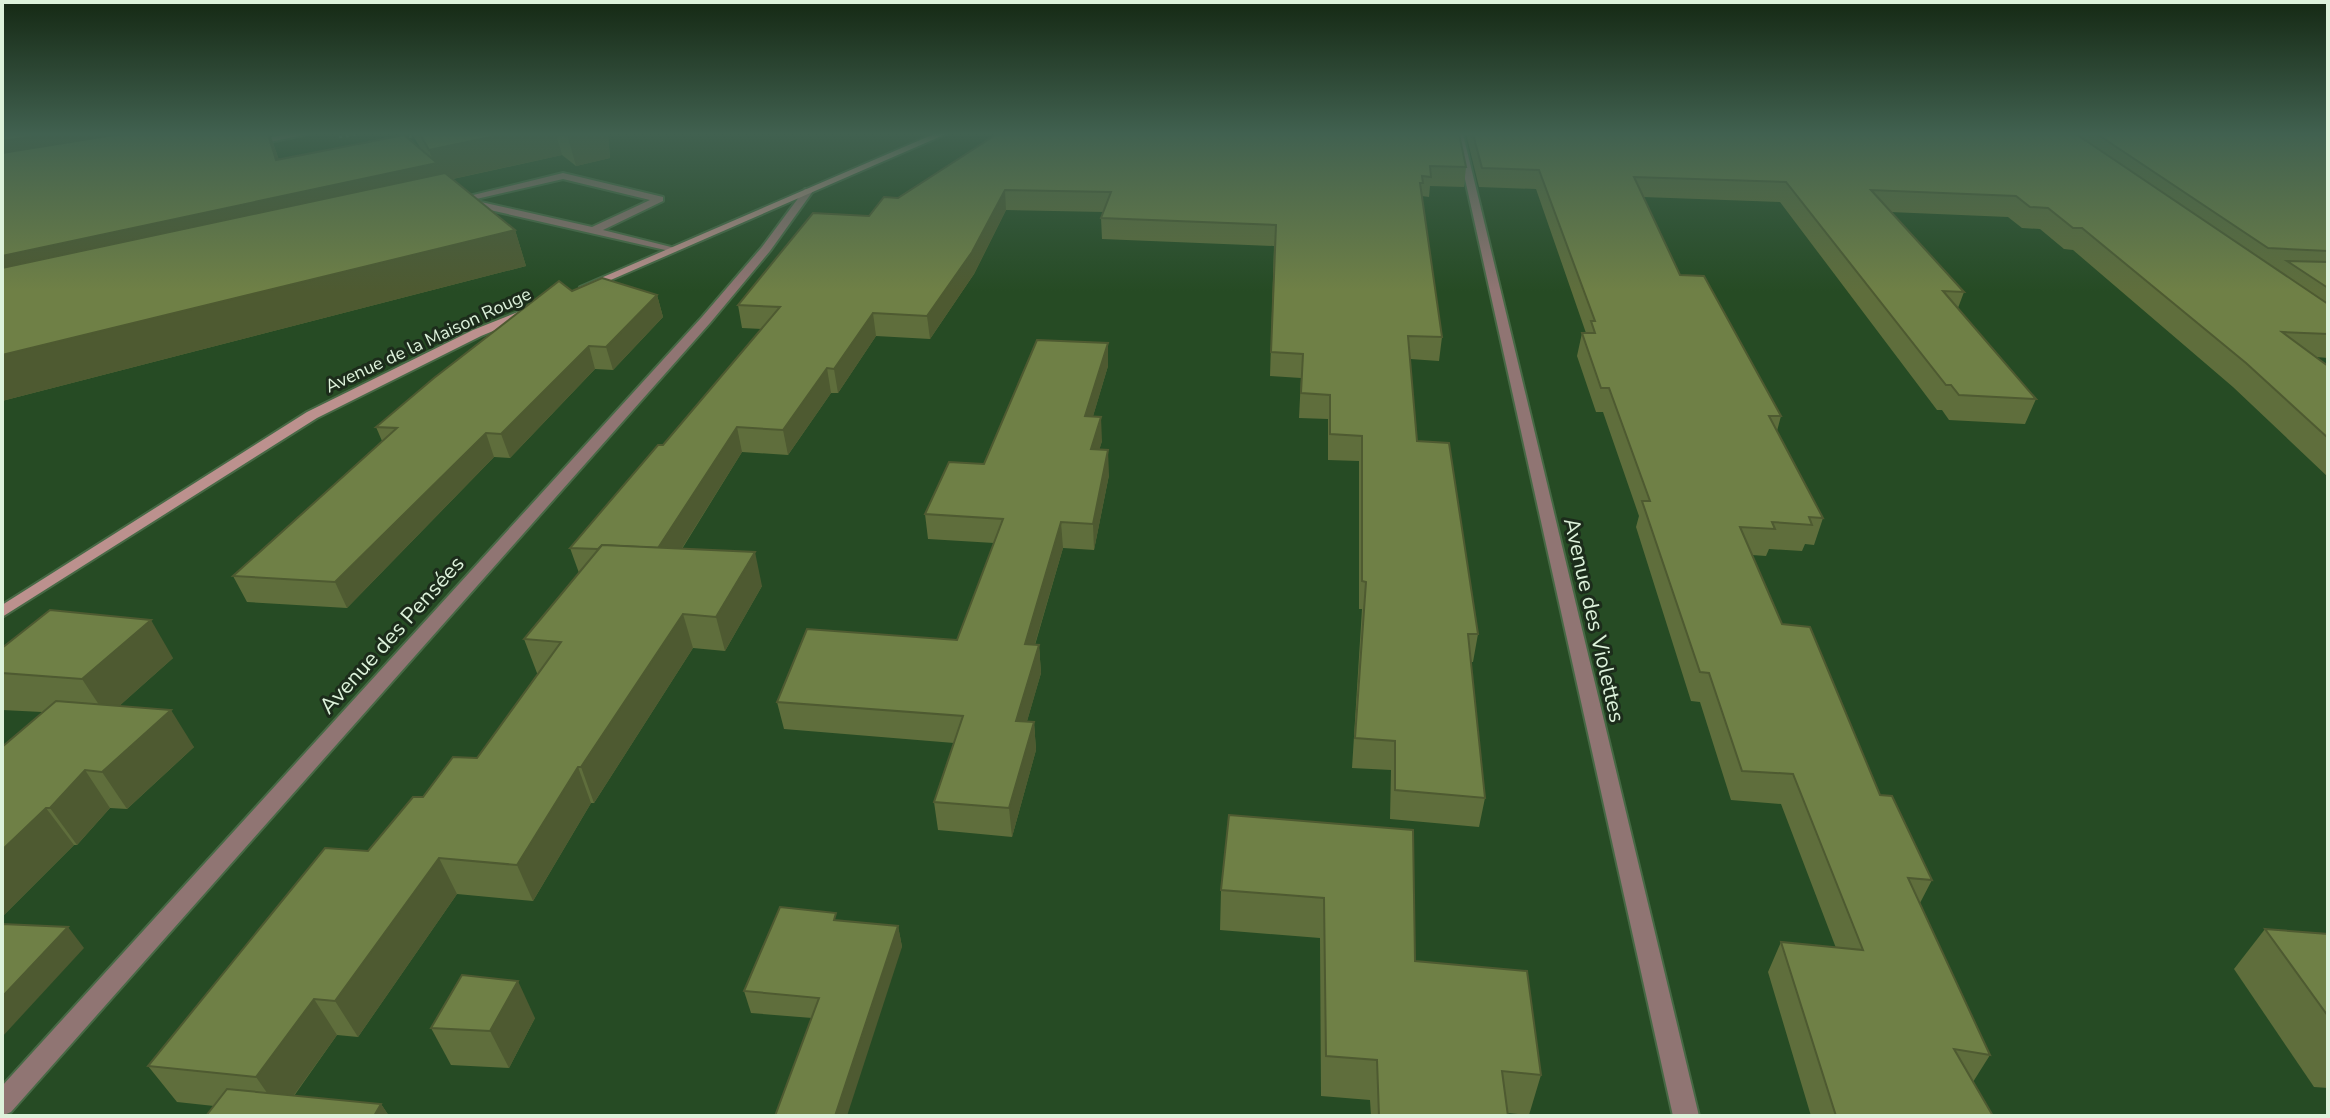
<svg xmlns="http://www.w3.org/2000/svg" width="2330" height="1118" viewBox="0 0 2330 1118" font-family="'Nunito Sans',sans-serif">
	<rect width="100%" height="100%" fill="#264b24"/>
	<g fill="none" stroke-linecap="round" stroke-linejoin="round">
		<defs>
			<g id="street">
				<path d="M287 134H308L250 146 246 143Z"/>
				<path d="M1455 134H1463L1699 1116H1673Z"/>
				<path d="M563 173 663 197V201L603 230 679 249 674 252 468 205 457 199ZM563 179 650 200 592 227 472 200Z"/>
				<path d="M805 189 813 191 770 251 710 323 11 1112 2 1116V1086L702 317 762 247Z"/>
			</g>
			<g id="secondary">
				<path d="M934 134H946L590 289 580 287Z"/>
				<path d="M528 308 532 309V315L481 336 317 418 2 617V605L307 412 473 330Z"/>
			</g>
		</defs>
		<use href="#street" stroke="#476945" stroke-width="4"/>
		<use href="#secondary" stroke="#476945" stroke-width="4"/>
		<g stroke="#648462" stroke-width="3" stroke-dasharray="3 4" stroke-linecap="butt">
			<path d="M339 137 359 134"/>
			<path d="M402 138 425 134"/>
		</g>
		<use href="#street" fill="#907573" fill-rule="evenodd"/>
		<use href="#secondary" fill="#bc918e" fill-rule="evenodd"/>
	</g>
	<g fill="#5f6e3c">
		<path d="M2 134H270L279 160 421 149 412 134H608L610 158 576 166 562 155 453 179 515 230 526 266 2 401Z"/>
		<path d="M997 134 1466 167 1464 187 1430 186 1429 197 1422 196 1442 337 1439 361 1410 359 1417 441 1478 634 1473 662H1471L1485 798 1479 827 1390 819 1391 770 1352 768 1362 609H1359V461L1328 460V419L1299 418 1301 378 1270 376 1274 246 1102 239 1101 218 1104 212 1006 210 974 274 930 339 876 336 838 393H831L788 455 742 452 682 549 762 586 725 651 693 648 594 803H591L533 901 457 894 358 1037 337 1035 294 1096 381 1104 389 1116H206L214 1106 177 1102 148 1066 423 797 477 758 538 673H537L524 639 579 573 570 548 663 445 762 329 742 328 738 305 869 216Z"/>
		<path d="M1466 134H2328V358L2316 357 2328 366V477L2233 387 2073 250 2064 249 2040 229 2022 228 2008 217 1890 212 1964 292 1958 308 2036 399 2025 424 1949 420 1942 410H1937L1780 202 1643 197 1680 275 1781 416 1777 431 1823 518 1814 545 1805 544 1802 551 1769 549 1766 556 1752 555 1782 624 1880 795 1932 880 1920 903 1990 1055 1973 1082 1993 1116H1811L1768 972 1781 942 1836 948 1781 804 1731 800 1700 702 1691 701 1636 527 1639 516 1603 412H1596L1577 356 1582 333H1586L1536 189 1479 187Z"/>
		<path d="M572 291 657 295 663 317 613 370 595 369 510 458 494 457 347 608 247 602 233 576 382 441 376 427Z"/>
		<path d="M1108 343V366L1093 416 1102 441 1099 450 1109 475 1094 550 1063 548 1035 645H1039L1041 673 1027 721 1034 722 1036 750 1012 837 938 830 934 802 954 743 784 729 777 702 957 640 994 543 928 539 925 514 984 464Z"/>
		<path d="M2 648 173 658 119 706 194 747 127 809 110 808 77 845H74L2 917 42 712 2 710Z"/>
		<path d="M1229 815 1415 961 1541 1075 1529 1115 1507 1113 1508 1116H1371L1370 1100 1321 1096 1320 938 1220 930 1221 890Z"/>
		<path d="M898 926 902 947 812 1018 751 1013 744 991Z"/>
		<path d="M2265 929 2328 934V1088L2314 1087 2234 969Z"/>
		<path d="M535 1018 509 1068 451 1065 431 1028Z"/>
	</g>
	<g fill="#4e5a31">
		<path d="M50 134H266L2 176V141Z"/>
		<path d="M268 134H270L273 143 290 193 276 160Z"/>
		<path d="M505 134H556L562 155 443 181 2 297V256L434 164 429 150Z"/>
		<path d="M567 134H608L610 158 576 166Z"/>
		<path d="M1005 190 1006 210 974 274 930 339 927 316Z"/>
		<path d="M515 230 526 266 2 401V355Z"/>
		<path d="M657 295 663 317 613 370 606 347Z"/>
		<path d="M873 313 876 336 838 393 834 369Z"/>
		<path d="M1108 343V366L1086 440 1085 416Z"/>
		<path d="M589 346 595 369 510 458 501 434Z"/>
		<path d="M827 368 831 393 788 455 783 430Z"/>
		<path d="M1101 417 1102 441 1092 474 1091 449Z"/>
		<path d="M737 427 742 452 662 580 654 553Z"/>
		<path d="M486 433 494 457 347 608 335 582Z"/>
		<path d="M1108 450 1109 475 1094 550 1093 524Z"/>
		<path d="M1061 522 1063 548 1027 671 1025 644Z"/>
		<path d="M755 552 762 586 725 651 716 617Z"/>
		<path d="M683 614 693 648 594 803 581 767Z"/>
		<path d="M151 620 173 658 107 717 82 679Z"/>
		<path d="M1039 645 1041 673 1019 749 1016 721Z"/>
		<path d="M171 710 194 747 127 809 102 772Z"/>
		<path d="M1034 722 1036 750 1012 837 1009 808Z"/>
		<path d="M578 767 591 803 533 901 517 865Z"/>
		<path d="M85 770 110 808 77 845 50 808Z"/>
		<path d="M46 808 74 845 2 917V850Z"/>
		<path d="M439 858 457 894 358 1037 335 1001Z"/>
		<path d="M898 926 902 947 847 1116H835Z"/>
		<path d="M68 927 84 948 2 1037V997Z"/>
		<path d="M518 981 535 1018 509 1068 490 1031Z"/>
		<path d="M314 999 337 1035 281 1113 256 1077Z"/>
		<path d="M381 1104 389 1116H374Z"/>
	</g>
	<g fill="#6f8046" stroke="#4e5a31" stroke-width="2">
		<path d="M2 134H50L2 141Z"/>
		<path d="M120 134H268L276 160 404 135 437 163 2 256V153Z"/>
		<path d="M420 134H505L429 150Z"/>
		<path d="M997 134H1459L1466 167 1430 166 1431 177 1422 176 1423 183H1420L1442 337 1408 336 1417 441 1449 443 1478 634H1468L1485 798 1395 790V741L1355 738 1366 582 1362 581V436L1330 434V395L1301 393 1303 354 1271 352 1276 225 1101 218 1111 192 1005 190 972 252 927 316 873 313 834 369 827 368 783 430 737 427 658 548 602 545 598 549 570 548 658 445H663L780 307 738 305 813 213 869 216 884 197 898 198Z"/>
		<path d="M1473 134H2076L2328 304V334L2282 332 2328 366V438L2246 363 2082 228H2073L2048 208 2030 207 2016 196 1871 190 1964 292 1943 291 2036 399 1959 395 1951 385H1946L1786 182 1634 177 1680 275 1704 276 1781 416H1769L1823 518 1809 517 1812 525 1772 522 1775 529 1740 527 1782 624 1810 627 1880 795 1892 796 1932 880 1908 878 1990 1055 1954 1049 1993 1116H1836L1781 942 1863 950 1793 774 1742 771 1709 673 1700 672 1642 501H1650L1609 388H1601L1582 333H1595L1591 321H1595L1539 170 1482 168Z"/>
		<path d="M2097 134H2328V251L2268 248Z"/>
		<path d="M445 173 515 230 2 355V268Z"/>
		<path d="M2287 261 2328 262V288Z"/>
		<path d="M602 278 657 295 606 347 589 346 501 434 486 433 335 582 233 576 397 428 376 427 434 378 559 281 572 291Z"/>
		<path d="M1037 340 1108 343 1085 416 1101 417 1091 449 1108 450 1093 524 1061 522 1025 644 1039 645 1016 721 1034 722 1009 808 934 802 963 716 777 702 807 629 957 640 1003 519 925 514 949 462 984 464Z"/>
		<path d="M602 545 755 552 716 617 683 614 581 767H578L517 865 439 858 335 1001 314 999 256 1077 148 1066 325 848 368 851 413 797H423L453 757 477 758 561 642 524 639Z"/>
		<path d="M50 610 151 620 82 679 2 673V648Z"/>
		<path d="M56 701 171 710 102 772 85 770 50 808H46L2 850V747Z"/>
		<path d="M1229 815 1413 830 1415 961 1527 971 1541 1075 1502 1071 1508 1116H1379L1377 1060 1326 1056 1324 898 1221 890Z"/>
		<path d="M780 907 836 913 834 920 898 926 835 1116H775L819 998 744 991Z"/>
		<path d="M2 924 68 927 2 997Z"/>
		<path d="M2265 929 2328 934V1016Z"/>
		<path d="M462 975 518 981 490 1031 431 1028Z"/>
		<path d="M227 1089 381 1104 374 1116H206Z"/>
	</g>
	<linearGradient id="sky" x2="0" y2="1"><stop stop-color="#152914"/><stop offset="0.46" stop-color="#416150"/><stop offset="1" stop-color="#416150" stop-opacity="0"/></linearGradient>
	<rect width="2330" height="291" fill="url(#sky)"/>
	<g text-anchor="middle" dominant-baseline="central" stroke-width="6" stroke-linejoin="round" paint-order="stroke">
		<g font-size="18" fill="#ddf2db" stroke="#1c2c1b">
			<text transform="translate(428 340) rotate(-25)">Avenue de la Maison Rouge</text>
		</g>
		<g font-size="22" fill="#ddf2db" stroke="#1c2c1b">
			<text transform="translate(1594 620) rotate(77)">Avenue des Violettes</text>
			<text transform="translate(392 635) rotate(-48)">Avenue des Pensées</text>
		</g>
	</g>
	<rect width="2330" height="1118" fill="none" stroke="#ddf2db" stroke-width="8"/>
</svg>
